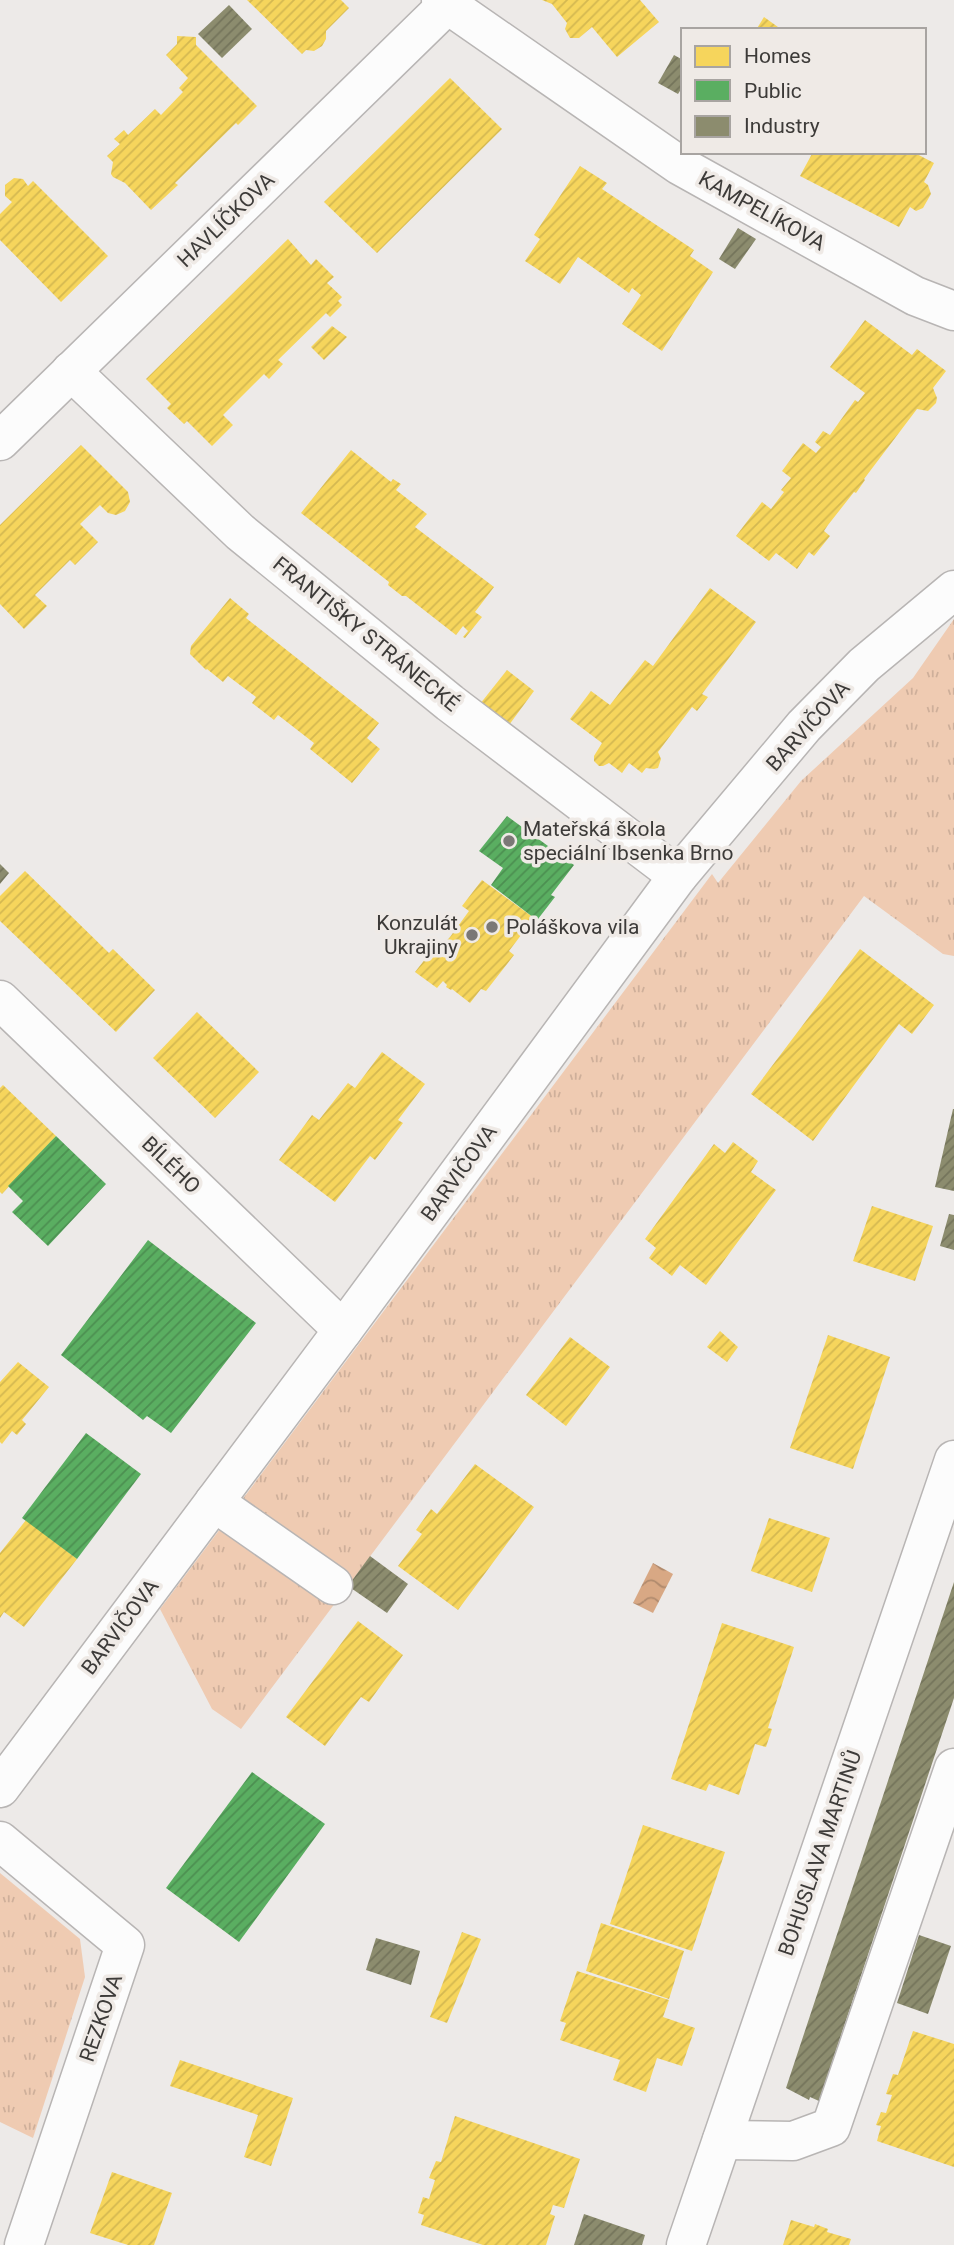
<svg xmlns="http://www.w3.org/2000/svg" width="954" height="2245" viewBox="0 0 954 2245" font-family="Roboto,sans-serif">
	<defs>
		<pattern id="grass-tufts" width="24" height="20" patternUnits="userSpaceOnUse" patternTransform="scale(1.75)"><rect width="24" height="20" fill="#efcbb2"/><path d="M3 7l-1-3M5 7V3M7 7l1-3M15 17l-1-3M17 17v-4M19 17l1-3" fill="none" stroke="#ceaf9a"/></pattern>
		<pattern id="water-waves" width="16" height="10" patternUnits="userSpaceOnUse" patternTransform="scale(1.75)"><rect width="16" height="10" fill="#d8a884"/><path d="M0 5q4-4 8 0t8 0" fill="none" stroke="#b08a6d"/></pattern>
		<pattern id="homes-hatch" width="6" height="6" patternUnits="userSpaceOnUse" patternTransform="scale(1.75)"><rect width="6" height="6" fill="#f6d55c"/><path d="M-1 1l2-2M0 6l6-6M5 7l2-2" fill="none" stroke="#d4b851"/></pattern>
		<pattern id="public-hatch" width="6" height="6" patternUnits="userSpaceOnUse" patternTransform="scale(1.75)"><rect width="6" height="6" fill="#5aae61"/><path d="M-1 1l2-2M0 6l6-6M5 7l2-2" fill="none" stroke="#4c8f51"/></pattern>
		<pattern id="industry-hatch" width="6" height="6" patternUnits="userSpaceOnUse" patternTransform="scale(1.75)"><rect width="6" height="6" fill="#8c8c6e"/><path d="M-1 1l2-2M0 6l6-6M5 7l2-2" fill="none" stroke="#74745b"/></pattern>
	</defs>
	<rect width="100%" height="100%" fill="#edeae8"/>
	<g fill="url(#grass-tufts)">
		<path d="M954 619V956L943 954 864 896 241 1729 212 1709 160 1609 712 874 718 883 801 781 913 678Z"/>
		<path d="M0 1873 80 1939 85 1977 33 2138 0 2122Z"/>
	</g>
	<path fill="url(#water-waves)" d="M653 1563 673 1574 653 1613 633 1603Z"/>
	<g fill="url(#homes-hatch)">
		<path d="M247 0H341L349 8 326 31V39L322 46 314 51 306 50 302 54Z"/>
		<path d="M542 0H640L659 22 617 57 592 27 579 38H570L565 29 567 23 552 4Z"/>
		<path d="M764 17 778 27 776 30H756Z"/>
		<path d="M177 36 196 37V45L257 106 238 125 236 123 175 183 178 185 151 210 125 183 113 177 111 174 113 162 107 156 120 144 114 139 124 130 128 135 155 109 161 115 183 92 179 88 188 78 166 55 177 44Z"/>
		<path d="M450 78 502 129 377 253 324 202Z"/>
		<path d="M813 152H882L886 154 887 152H913L934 163 924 182 928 185 931 194 923 208 916 211 910 207 899 227 800 176Z"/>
		<path d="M580 166 607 183 602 189 694 250 690 256 713 272 662 351 622 324 641 295 632 288 629 293 578 257 560 284 525 261 540 239 534 235Z"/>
		<path d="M14 178 23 179 28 186 33 181 108 256 61 302 0 240V214L12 202 5 196V185Z"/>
		<path d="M288 239 311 265 316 259 334 277 327 283 342 297 338 301 342 305 330 317 326 313 278 360 283 364 269 379 264 374 223 415 233 425 212 446 187 421 184 424 167 408 171 404 146 379Z"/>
		<path d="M865 320 912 355 917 349 946 371 933 388 937 398 936 403 928 411 917 409 864 479 865 480 856 493 854 492 828 525 824 531 830 536 814 556 809 552 797 569 776 553 769 561 736 536 762 502 771 509 784 492 781 490 791 478 782 471 803 443 816 453 821 447 815 442 823 431 830 435 855 400 858 402 865 393 830 367Z"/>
		<path d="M332 326 347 337 324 360 311 347Z"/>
		<path d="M81 445 128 492 130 502 125 511 116 515 108 513 100 505 80 524 98 542 75 565 70 560 35 595 47 606 24 629 0 604V525Z"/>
		<path d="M351 450 391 482 393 479 401 484 396 490 427 514 415 527 494 587 475 612 482 617 465 638 463 637 468 631 463 626 456 635 406 596H402L388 585 389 582 301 513Z"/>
		<path d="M710 588 756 622 702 694 708 697 697 711 692 707 658 752 661 759 658 768 654 769 646 768 642 773 629 763 622 773 609 763 603 766H599L594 761V756L602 743 570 719 591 691 610 705 645 660 653 666Z"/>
		<path d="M230 598 249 614 246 618 379 723 367 738 380 749 352 783 310 749 314 743 278 715 274 720 252 703 256 697 228 676 223 682 207 669 206 670 190 654 191 646Z"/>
		<path d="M507 670 534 691 509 725 480 704Z"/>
		<path d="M25 871 109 953 113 949 155 990 116 1032 0 921V896Z"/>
		<path d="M482 880 534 918 509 951 514 955 486 991 481 989 470 1003 452 989 451 990 446 987 447 985 443 981 437 988 415 972 437 944 441 947 450 937 469 911 462 906Z"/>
		<path d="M860 949 934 1005 912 1034 899 1024 813 1141 751 1094Z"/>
		<path d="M197 1012 259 1072 215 1118 153 1058Z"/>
		<path d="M382 1052 425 1084 398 1120 403 1123 375 1160 370 1156 335 1202 279 1160 312 1115 319 1120 348 1083 355 1088Z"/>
		<path d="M3 1085 56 1136 2 1194 0 1192V1088Z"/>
		<path d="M733 1142 758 1161 751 1172 776 1190 706 1285 680 1265 672 1276 649 1258 656 1248 645 1239 714 1144 725 1153Z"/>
		<path d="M872 1206 933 1226 915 1281 853 1261Z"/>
		<path d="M720 1331 738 1347 727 1362 707 1347Z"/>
		<path d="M828 1335 890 1357 853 1469 790 1448Z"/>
		<path d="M570 1337 610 1367 566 1426 526 1395Z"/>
		<path d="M18 1362 49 1387 22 1420 26 1424 17 1435 12 1431 2 1444 0 1442V1382Z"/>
		<path d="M475 1464 534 1507 458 1610 398 1566 422 1534 416 1530 431 1509 437 1514Z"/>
		<path d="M769 1518 830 1538 812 1592 751 1571Z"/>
		<path d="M26 1520 77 1559 24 1627 4 1612 0 1618V1553Z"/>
		<path d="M358 1621 403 1655 369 1702 361 1697 325 1746 286 1717Z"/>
		<path d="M722 1623 794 1647 768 1728 772 1729 766 1747 755 1744 739 1795 709 1784 706 1791 671 1779Z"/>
		<path d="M643 1825 725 1852 692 1951 610 1924Z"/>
		<path d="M601 1923 684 1951 669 1999 586 1971Z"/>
		<path d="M462 1932 481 1939 447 2023 430 2017Z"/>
		<path d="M577 1971 669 2000 663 2017 695 2028 682 2066 657 2058 646 2092 613 2080 620 2060 560 2040 566 2023 560 2021Z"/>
		<path d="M913 2031 954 2044V2167L877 2141 881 2126 876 2125 881 2112 886 2113 892 2095 886 2094 893 2074 898 2075Z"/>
		<path d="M180 2060 293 2098 271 2166 244 2157 258 2115 170 2086Z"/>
		<path d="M455 2116 580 2159 564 2208 553 2205 550 2214 555 2216 546 2245H483L421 2225 424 2215 418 2213 423 2197 429 2199 435 2180 429 2178 436 2161 441 2162Z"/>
		<path d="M112 2172 172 2193 154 2245H128L90 2233Z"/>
		<path d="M791 2220 814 2227 815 2224 828 2229 827 2232 851 2239 849 2245H783Z"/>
	</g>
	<g fill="url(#public-hatch)">
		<path d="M507 816 574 865 551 895 555 897 538 919 535 917 534 918 491 885 503 868 479 851Z"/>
		<path d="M56 1136 106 1184 48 1246 12 1212 23 1201 8 1186Z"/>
		<path d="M148 1240 256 1323 171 1433 147 1416 143 1420 61 1355Z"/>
		<path d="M86 1433 141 1474 77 1559 22 1518Z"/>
		<path d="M252 1772 325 1824 239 1942 166 1888Z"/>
	</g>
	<g fill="url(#industry-hatch)">
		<path d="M229 5 252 29 222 58 198 34Z"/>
		<path d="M674 55 683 60V86L678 94 658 83Z"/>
		<path d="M738 228 756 239 735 269 719 259Z"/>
		<path d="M0 864 9 873 0 884Z"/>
		<path d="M953 1109H954V1191L935 1187Z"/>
		<path d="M949 1214 954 1215V1250L940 1246Z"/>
		<path d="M370 1556 408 1584 387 1613 348 1586Z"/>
		<path d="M954 1582V1698L819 2101 810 2097 809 2100 786 2088Z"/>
		<path d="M919 1935 951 1946 928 2014 897 2003Z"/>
		<path d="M376 1938 420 1951 411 1985 366 1970Z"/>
		<path d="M584 2214 645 2235 642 2245H574Z"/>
	</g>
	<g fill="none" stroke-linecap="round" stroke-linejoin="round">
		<defs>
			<g id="minor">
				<path d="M441 0 679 165 915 296 954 311"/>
				<path d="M71 371 240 532 450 703 678 876"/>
				<path d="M0 441 452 0"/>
				<path d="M0 1000 343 1330"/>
				<path d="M214 1502 333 1585"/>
				<path d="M0 1788 343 1330 678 876 804 726 864 665 954 590"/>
				<path d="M0 1841 125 1945 24 2245"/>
				<path d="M722 2140 793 2141 831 2127 954 1768"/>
				<path d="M686 2245 954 1460"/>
			</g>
		</defs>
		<use href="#minor" stroke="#b8b5b4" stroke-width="41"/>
		<use href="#minor" stroke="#fcfcfc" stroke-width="38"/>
	</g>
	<g fill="#7b7876" stroke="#efeae6" stroke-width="2.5">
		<circle cx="509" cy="841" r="7"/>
		<circle cx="492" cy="927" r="7"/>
		<circle cx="472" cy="935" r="7"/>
	</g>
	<g text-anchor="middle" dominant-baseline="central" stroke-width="7" stroke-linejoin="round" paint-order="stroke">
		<g font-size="21" fill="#3d3b39" stroke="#efeae6">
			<text transform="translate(762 211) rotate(29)">KAMPELÍKOVA</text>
			<text transform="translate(226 220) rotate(-44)">HAVLÍČKOVA</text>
			<text transform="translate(366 634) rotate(39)">FRANTIŠKY STRÁNECKÉ</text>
			<text transform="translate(808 726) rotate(-48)">BARVIČOVA</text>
			<text transform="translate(171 1165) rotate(44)">BÍLÉHO</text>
			<text transform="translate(459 1173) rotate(-54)">BARVIČOVA</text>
			<text transform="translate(120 1627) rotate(-53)">BARVIČOVA</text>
			<text transform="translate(820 1853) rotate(-71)">BOHUSLAVA MARTINŮ</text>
			<text transform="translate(101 2018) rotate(-71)">REZKOVA</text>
		</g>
		<g font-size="21" fill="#3d3b39" stroke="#efeae6" text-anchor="start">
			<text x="523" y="829">Mateřská škola<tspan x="523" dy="24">speciální Ibsenka Brno</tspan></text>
			<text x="458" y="923" text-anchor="end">Konzulát<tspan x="458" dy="24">Ukrajiny</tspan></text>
			<text x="506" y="927">Poláškova vila</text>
		</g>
	</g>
	<rect x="681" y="28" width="245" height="126" fill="#efeae6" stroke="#a8a4a1" stroke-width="2"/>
	<rect x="695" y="46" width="35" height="21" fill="#f6d55c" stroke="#a8a4a1" stroke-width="2"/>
	<text x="744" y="63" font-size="21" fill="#3d3b39">Homes</text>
	<rect x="695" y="80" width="35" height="21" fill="#5aae61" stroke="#a8a4a1" stroke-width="2"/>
	<text x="744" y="98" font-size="21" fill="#3d3b39">Public</text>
	<rect x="695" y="116" width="35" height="21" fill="#8c8c6e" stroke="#a8a4a1" stroke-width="2"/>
	<text x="744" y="133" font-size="21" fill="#3d3b39">Industry</text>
</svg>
